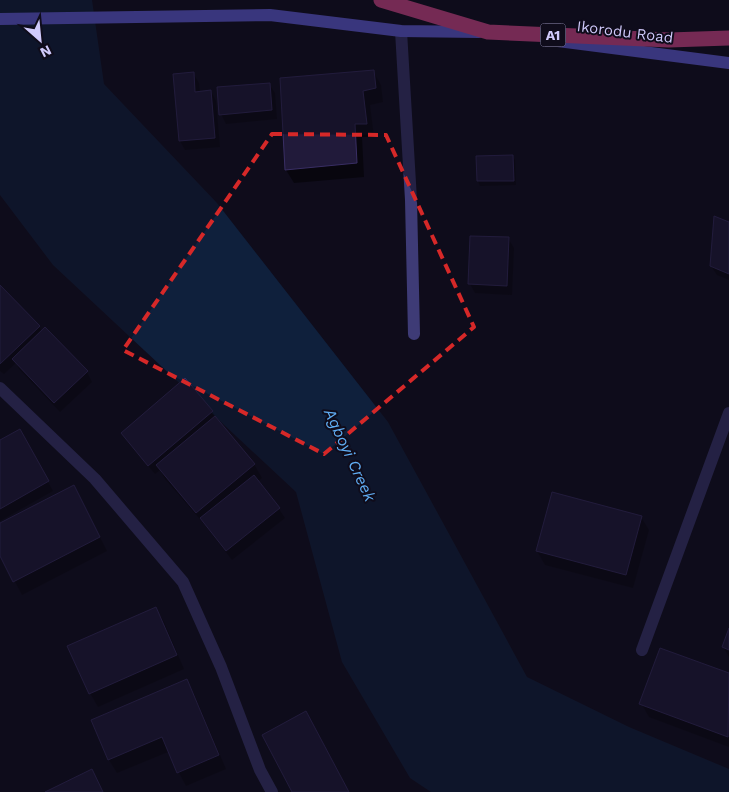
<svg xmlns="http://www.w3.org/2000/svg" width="729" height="792" viewBox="0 0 729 792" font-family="'Work Sans',sans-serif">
	<rect width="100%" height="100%" fill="#0f0c1b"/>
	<path fill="#0f203c" d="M0 0H92L104 84 217 203 388 422 527 677 629 727 729 769V792H431L410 778 342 662 296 492 53 265 0 195Z"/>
	<g fill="#0007">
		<path d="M373 71 381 85 383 102 370 105 374 137H362L364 177 294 183 286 170Z"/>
		<path d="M193 73 199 83 200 92 211 91 216 101 220 147 185 150 180 141Z"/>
		<path d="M269 84 275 93 277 119 226 124 221 114Z"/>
		<path d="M512 156 515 160 516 185 480 186 478 181 477 157Z"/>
		<path d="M729 223V280L717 275 711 266Z"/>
		<path d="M508 238 514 248 512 295 475 293 470 284Z"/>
		<path d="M0 287 39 326 42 332 45 329 87 372 92 382 60 412 19 369 16 363 4 374 0 371Z"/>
		<path d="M212 412 254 464 262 478 257 482 279 509 285 518 232 560 205 525 165 479 160 470 155 474 128 442 122 433Z"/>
		<path d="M20 431 53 491 0 521V442Z"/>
		<path d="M81 500 107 551 22 595 0 553V525Z"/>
		<path d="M641 517 649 530 633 588 545 565 537 551Z"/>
		<path d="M156 609 164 622 184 669 98 707 90 693Z"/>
		<path d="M729 631V657L723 647Z"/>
		<path d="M661 650 729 674V747L649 717 641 703Z"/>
		<path d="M186 681 194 694 226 769 186 786 168 752 117 773 109 760 92 721Z"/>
	</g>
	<g fill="#211a3a" stroke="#392e64">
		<path d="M374 70 376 88 363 91 367 124H355L357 163 285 170 280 78Z"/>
		<path d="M194 72 195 92 211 90 215 138 179 141 173 74Z"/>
		<path d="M270 83 272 110 219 115 217 87Z"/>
		<path d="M513 155 514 181H477L476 156Z"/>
		<path d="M714 216 729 222V274L710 266Z"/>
		<path d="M470 236 509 237 507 286 468 284Z"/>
		<path d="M0 285 40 326 0 364Z"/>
		<path d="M45 327 88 371 54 403 12 359Z"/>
		<path d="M185 378 213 411 148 466 121 433Z"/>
		<path d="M215 416 255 464 196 513 156 465Z"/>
		<path d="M20 429 49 481 0 509V440Z"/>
		<path d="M254 475 280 508 226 551 200 518Z"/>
		<path d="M74 485 100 537 13 582 0 556V523Z"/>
		<path d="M552 492 642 516 626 575 536 551Z"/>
		<path d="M156 607 177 655 89 694 67 646Z"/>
		<path d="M729 628V650L722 647Z"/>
		<path d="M660 648 729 673 728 737 639 704Z"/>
		<path d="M187 679 219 755 177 773 162 737 108 760 91 720Z"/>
		<path d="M306 711 349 792H292L262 735Z"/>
		<path d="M92 769 103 792H45Z"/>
	</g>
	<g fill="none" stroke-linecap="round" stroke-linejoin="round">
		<path stroke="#3e3b76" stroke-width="12" d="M401 31 411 200 414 334"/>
		<g stroke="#3e3b76" stroke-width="12">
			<path d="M0 388 95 479 183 582 221 667 260 770 272 792"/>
			<path d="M642 650 729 413"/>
		</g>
		<g stroke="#6e68f3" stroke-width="12">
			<path d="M0 19 270 15 401 31 479 32"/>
			<path d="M558 41 729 63"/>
		</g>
		<path stroke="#f14e9a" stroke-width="15" d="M381 0 488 32 669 40 729 38"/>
	</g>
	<path d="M0 0H729V792H0ZM272 134 386 135 474 327 324 454 123 350Z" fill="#0f0c1b" fill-opacity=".55" fill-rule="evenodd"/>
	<path fill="none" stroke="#d62828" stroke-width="4" stroke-dasharray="10 6" stroke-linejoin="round" d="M272 134 386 135 474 327 324 454 123 350Z"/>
	<g text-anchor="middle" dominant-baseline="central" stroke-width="4" stroke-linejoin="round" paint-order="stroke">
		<rect fill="#0f0c1b" stroke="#9691b8" stroke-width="1" x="540.5" y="23.5" width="25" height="23" rx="4"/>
		<g font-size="14" font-weight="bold" fill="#d0cafb">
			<text x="553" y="35">A1</text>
		</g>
		<g font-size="15" fill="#d0cafb" stroke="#0f0c1b">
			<text transform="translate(625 32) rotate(7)">Ikorodu Road</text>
		</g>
		<g font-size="16" font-style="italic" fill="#60adf3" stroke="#0f0c1b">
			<text transform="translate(350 455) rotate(65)">Agboyi Creek</text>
		</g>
	</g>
	<g transform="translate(40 40) rotate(153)" stroke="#0f0c1b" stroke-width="4" paint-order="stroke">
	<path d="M0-4L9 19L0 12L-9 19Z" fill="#d0cafb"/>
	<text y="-8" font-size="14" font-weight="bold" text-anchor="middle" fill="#d0cafb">N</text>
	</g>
</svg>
